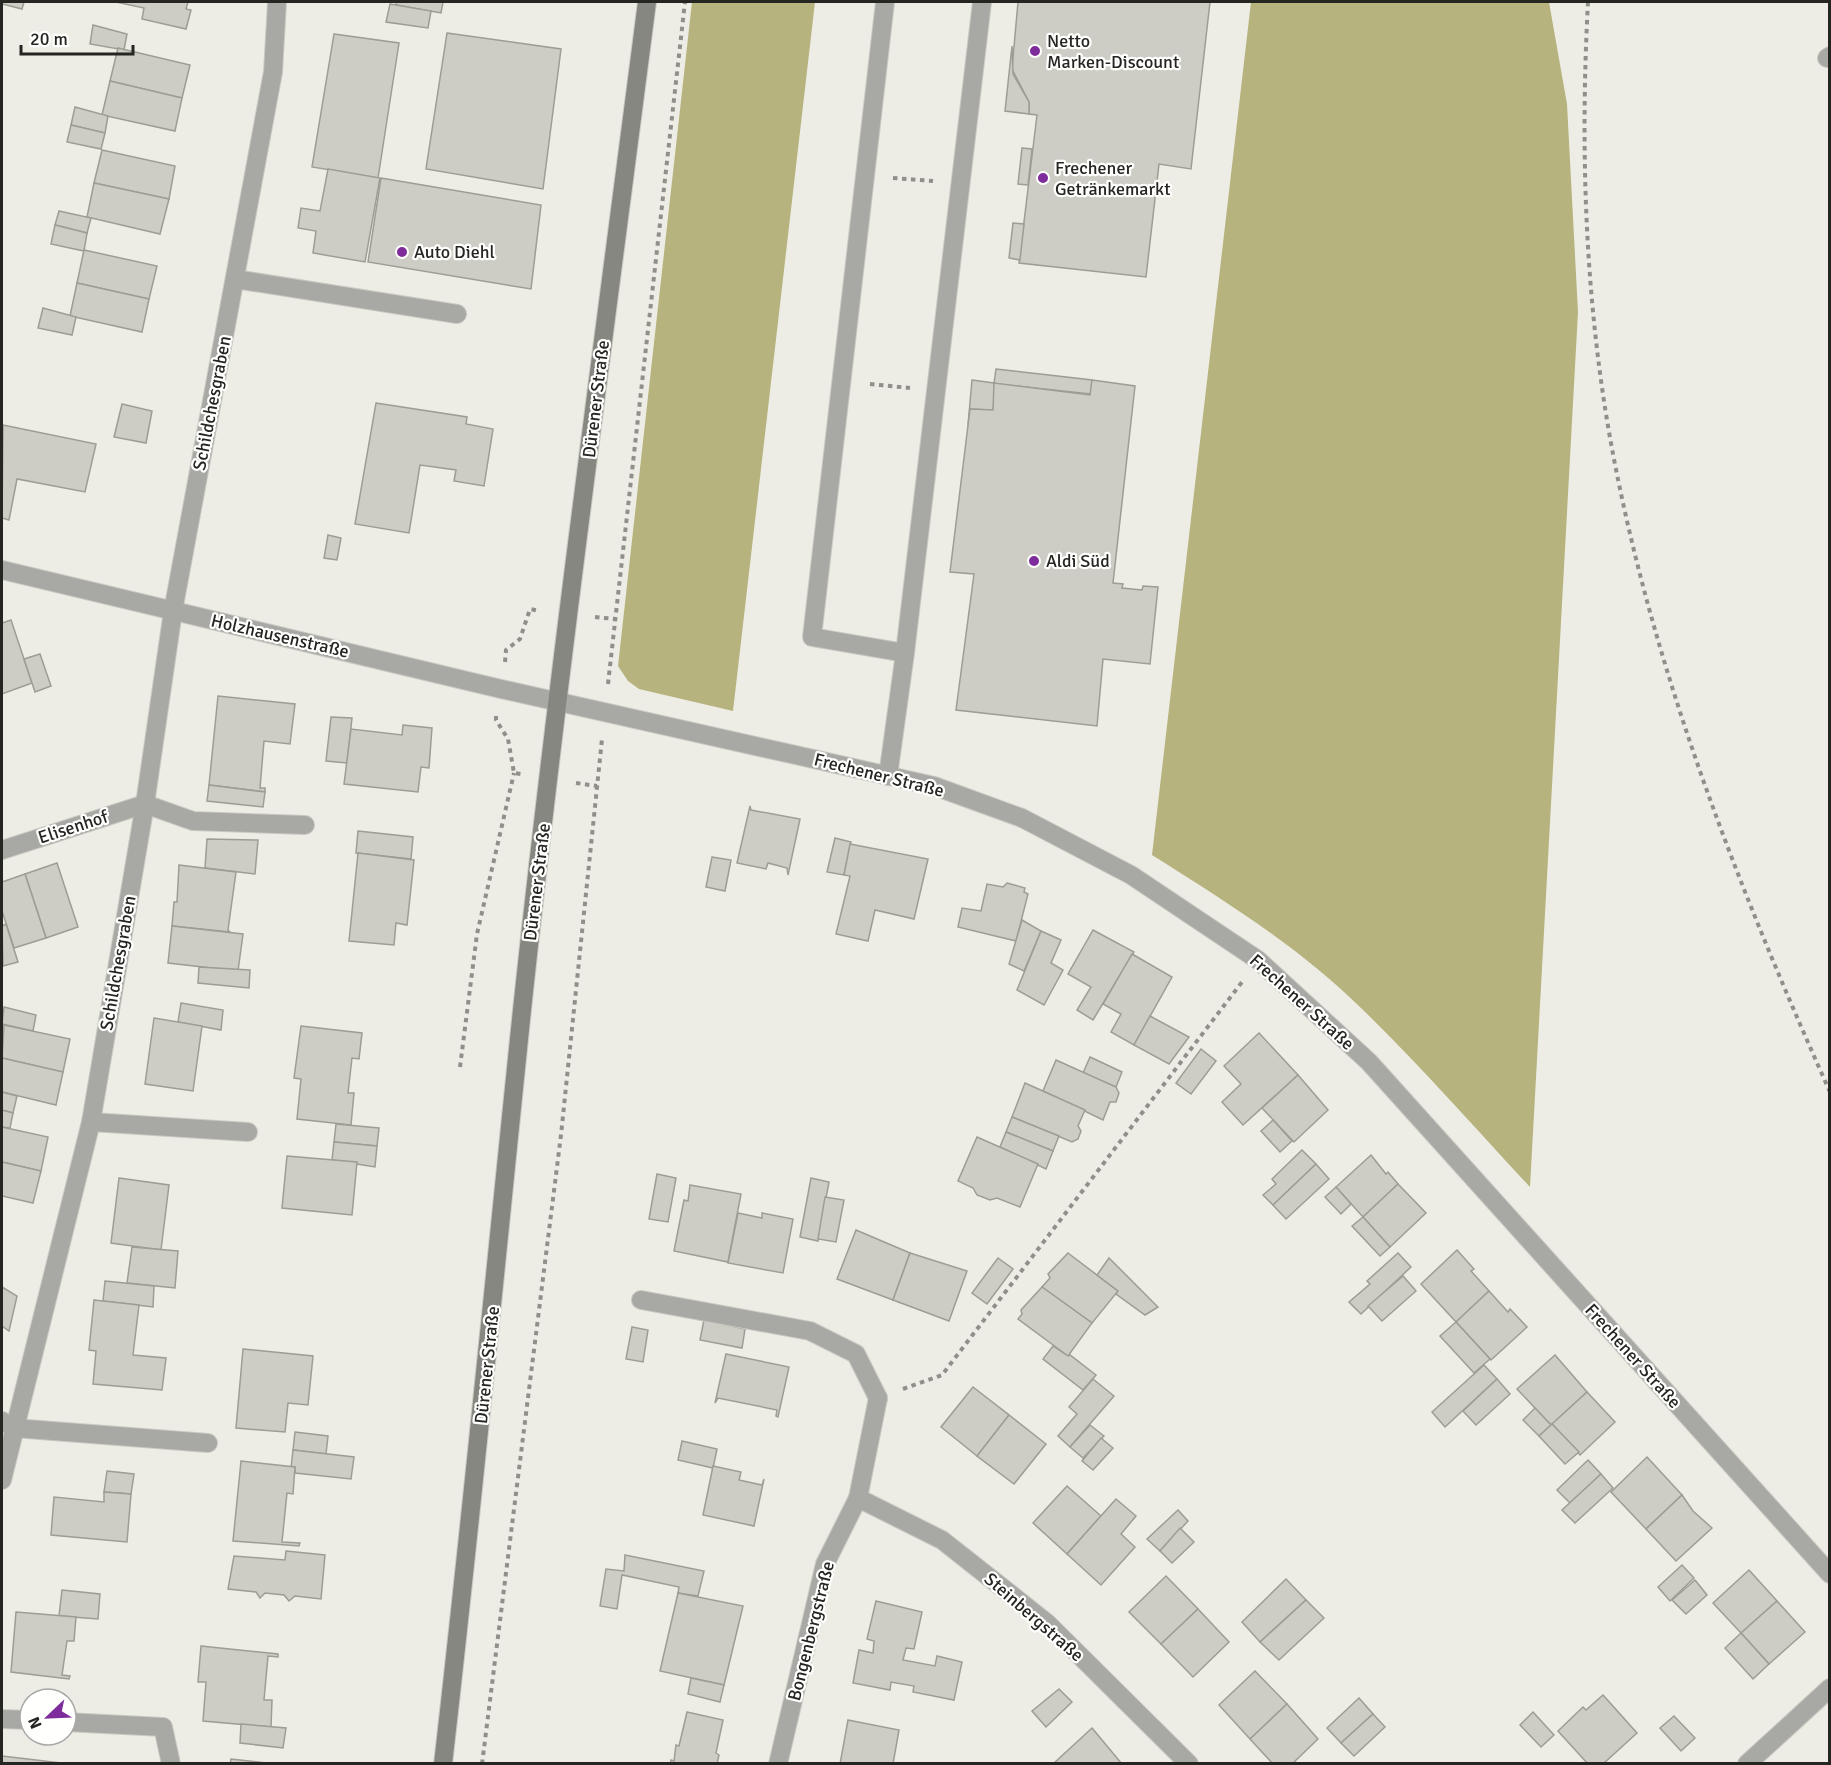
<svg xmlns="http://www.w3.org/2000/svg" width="1831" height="1765" viewBox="0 0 1831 1765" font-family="Signika,sans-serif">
	<rect width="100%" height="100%" fill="#eeede5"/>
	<g fill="#b6b37e">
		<path d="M692 2H815L733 711 639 689 628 681 618 666Z"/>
		<path d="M1251 2H1549L1567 104 1578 312 1530 1187C1474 1127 1420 1065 1361 1008 1299 947 1225 901 1152 855Z"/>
	</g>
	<g fill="#cdcdc5" stroke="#9d9d95" stroke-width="1.5">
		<path d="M2 2H24L22 9 2 4Z"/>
		<path d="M116 2H188L186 9 191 10 186 29 142 19 144 8Z"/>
		<path d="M396 2H443L441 13 396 5Z"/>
		<path d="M1018 2H1210L1191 169 1159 164 1146 277 1019 263 1037 115 1029 114V102L1012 69Z"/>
		<path d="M390 4 431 11 428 28 386 22Z"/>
		<path d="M93 25 127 34 124 50 90 44Z"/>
		<path d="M447 33 561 49 543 189 426 169Z"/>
		<path d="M334 34 399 43 378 178 312 167Z"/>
		<path d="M1012 46 1013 74 1029 102V114L1005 111Z"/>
		<path d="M118 48 190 65 182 98 110 81Z"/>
		<path d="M110 81 182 98 175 131 102 115Z"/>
		<path d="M75 107 108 116 105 133 71 125Z"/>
		<path d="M71 125 105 133 101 149 67 142Z"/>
		<path d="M1022 148 1032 149 1028 185 1018 184Z"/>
		<path d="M102 150 175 166 169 199 94 183Z"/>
		<path d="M328 169 380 178 365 262 313 253 316 231 298 228 301 208 320 211Z"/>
		<path d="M381 178 541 205 531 289 368 262Z"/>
		<path d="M94 183 169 199 160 234 87 217Z"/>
		<path d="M59 211 91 218 87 233 55 225Z"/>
		<path d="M1013 223 1024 224 1020 260 1009 258Z"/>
		<path d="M55 225 87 233 84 251 51 244Z"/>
		<path d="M84 250 157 266 149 299 77 283Z"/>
		<path d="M77 283 149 299 142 332 70 316Z"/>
		<path d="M43 308 76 317 72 335 38 328Z"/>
		<path d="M996 369 1092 380 1091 394 997 384 994 383Z"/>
		<path d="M972 380 994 383 996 386 993 410 970 409 968 425Z"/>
		<path d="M1092 380 1135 386 1113 583 1123 584 1122 588 1142 590 1143 586 1158 587 1150 664 1103 659 1097 726 956 710 974 574 950 572 970 409 993 410 994 383 1090 395Z"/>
		<path d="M376 403 467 417 466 424 493 429 484 486 454 481 456 470 420 465 409 533 355 524Z"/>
		<path d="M122 404 152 411 146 443 114 437Z"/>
		<path d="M3 425 96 444 85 492 17 479 9 520 2 518Z"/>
		<path d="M328 535 341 538 337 560 324 558Z"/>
		<path d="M11 620 32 683 2 694V623Z"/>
		<path d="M40 654 51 686 35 692 24 659Z"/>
		<path d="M218 696 295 704 290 744 264 741 260 788H265V792L209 785Z"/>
		<path d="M331 717 352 718 347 763 326 761Z"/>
		<path d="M403 725 432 728 429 768 421 767 418 792 344 784 351 729 402 735Z"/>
		<path d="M209 785 265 792 263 807 207 801Z"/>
		<path d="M750 806 751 810 800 819 788 875 787 868 768 863 766 869 737 863Z"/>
		<path d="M358 831 413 837 411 859 356 853Z"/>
		<path d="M835 838 851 842 844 875 827 872Z"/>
		<path d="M207 839 258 840 255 874 205 868Z"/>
		<path d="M850 844 928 859 914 919 875 910 868 941 836 934 850 876 844 875Z"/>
		<path d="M358 853 414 860 407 925 396 923 394 945 349 941Z"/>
		<path d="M712 857 731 860 725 891 706 887Z"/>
		<path d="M57 863 78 927 46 938 25 874Z"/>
		<path d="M179 865 236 872 228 930 230 932 172 926 174 902H177Z"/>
		<path d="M25 874 46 938 14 948 2 911V882Z"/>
		<path d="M1007 883 1025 888 1024 892 1028 894 1016 941 958 927 962 908 981 911 987 884 1003 887Z"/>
		<path d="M1022 920 1041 931 1024 971 1009 964Z"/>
		<path d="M6 924 18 962 3 966 2 926Z"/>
		<path d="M172 926 243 934 238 971 168 963Z"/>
		<path d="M1093 930 1134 952 1093 1020 1077 1010 1091 987 1068 974Z"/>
		<path d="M1041 931 1061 940 1051 963 1063 970 1044 1005 1017 990Z"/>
		<path d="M1132 954 1172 977 1134 1045 1111 1032 1121 1014 1103 1004Z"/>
		<path d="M199 967 250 970 249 988 198 983Z"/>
		<path d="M181 1003 223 1010 221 1030 178 1022Z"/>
		<path d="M4 1007 36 1015 33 1031 2 1024Z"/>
		<path d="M1150 1016 1189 1037 1169 1064 1134 1045Z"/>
		<path d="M154 1018 202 1026 193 1091 145 1084Z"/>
		<path d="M4 1025 70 1039 63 1072 2 1058Z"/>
		<path d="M301 1026 362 1033 359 1059 352 1058 348 1093H354L351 1125 297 1119 301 1079 294 1078Z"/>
		<path d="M1259 1033 1298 1075 1243 1125 1222 1102 1241 1084 1224 1066Z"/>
		<path d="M1201 1049 1216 1061 1191 1094 1176 1083Z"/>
		<path d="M1090 1057 1122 1072 1116 1087 1083 1073Z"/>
		<path d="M2 1058 63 1072 56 1105 2 1092Z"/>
		<path d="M1056 1060 1116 1087 1119 1093 1116 1102H1110L1103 1120 1043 1091Z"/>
		<path d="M1298 1075 1328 1110 1294 1142 1262 1108Z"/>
		<path d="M1025 1083 1085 1110 1078 1126 1081 1131 1078 1139 1072 1142 1012 1117Z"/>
		<path d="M2 1092 17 1096 13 1113 2 1110Z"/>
		<path d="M2 1110 13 1113 10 1128 2 1127Z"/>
		<path d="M1012 1117 1059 1136 1053 1151 1006 1132Z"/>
		<path d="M1273 1120 1292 1141 1280 1152 1261 1131Z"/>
		<path d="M336 1124 379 1128 377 1146 334 1142Z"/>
		<path d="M2 1127 48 1137 41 1171 2 1162Z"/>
		<path d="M1006 1132 1053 1151 1046 1169 1000 1147Z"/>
		<path d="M977 1137 1038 1164 1020 1207 997 1198 990 1200 977 1195 973 1188 958 1181Z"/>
		<path d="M334 1142 377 1146 375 1167 332 1160Z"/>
		<path d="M1302 1150 1316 1164 1273 1205 1263 1195 1276 1184 1272 1179Z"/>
		<path d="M1371 1155 1386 1174 1388 1172 1398 1184 1363 1217 1336 1187Z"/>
		<path d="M287 1156 357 1162 352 1215 282 1208Z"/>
		<path d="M2 1162 41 1171 33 1203 2 1196Z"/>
		<path d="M1316 1164 1329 1179 1286 1219 1273 1205Z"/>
		<path d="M657 1174 676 1178 668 1222 649 1219Z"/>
		<path d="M119 1178 169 1185 161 1250 111 1243Z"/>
		<path d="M811 1178 829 1182 818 1241 800 1237Z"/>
		<path d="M1398 1184 1426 1213 1390 1247 1363 1217Z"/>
		<path d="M690 1185 741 1194 728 1262 674 1251 684 1200 688 1201Z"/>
		<path d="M1336 1187 1351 1204 1341 1214 1325 1197Z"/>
		<path d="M825 1197 844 1200 836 1242 818 1239Z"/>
		<path d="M738 1213 762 1218V1213L793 1219 783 1273 728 1263Z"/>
		<path d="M1363 1217 1390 1247 1380 1256 1352 1226Z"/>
		<path d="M856 1230 910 1253 893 1300 837 1279Z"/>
		<path d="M132 1247 178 1251 175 1288 127 1283Z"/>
		<path d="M1457 1250 1474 1269 1471 1271 1489 1291 1456 1322 1421 1284Z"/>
		<path d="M910 1253 967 1271 949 1321 893 1300Z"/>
		<path d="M1068 1253 1118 1291 1092 1323 1042 1287 1050 1278 1048 1274Z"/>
		<path d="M1398 1253 1411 1267 1361 1314 1349 1302 1370 1284 1367 1281Z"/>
		<path d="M998 1258 1013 1269 987 1304 972 1293Z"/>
		<path d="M1109 1258 1158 1307 1145 1315 1116 1294 1118 1291 1097 1275Z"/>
		<path d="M1403 1276 1416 1291 1382 1321 1368 1306Z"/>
		<path d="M105 1281 154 1286 153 1307 103 1301Z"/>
		<path d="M2 1287 17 1296 9 1331 2 1326Z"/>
		<path d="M1042 1287 1092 1323 1068 1356 1018 1319 1022 1314 1021 1310Z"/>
		<path d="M1489 1291 1508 1312 1510 1309 1527 1327 1491 1360 1456 1322Z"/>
		<path d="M94 1300 139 1305 133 1355 166 1358 162 1390 93 1384 96 1351 89 1350Z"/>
		<path d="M704 1320 745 1329 742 1348 700 1340Z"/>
		<path d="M1456 1322 1490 1359 1474 1373 1440 1336Z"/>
		<path d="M632 1327 648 1330 643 1362 626 1359Z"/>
		<path d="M1053 1346 1068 1356 1070 1355 1096 1375 1083 1390 1043 1359Z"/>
		<path d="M243 1349 313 1356 308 1405 288 1403 285 1432 236 1428Z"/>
		<path d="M726 1354 789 1367 778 1417 776 1416 777 1410 718 1398 715 1403Z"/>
		<path d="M1555 1355 1587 1392 1551 1425 1517 1389Z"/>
		<path d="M1484 1365 1497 1379 1445 1427 1432 1412Z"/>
		<path d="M1093 1379 1114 1396 1070 1447 1058 1436 1077 1414 1069 1407Z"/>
		<path d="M1497 1379 1510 1394 1476 1425 1463 1411Z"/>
		<path d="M973 1387 1009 1415 977 1456 941 1427Z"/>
		<path d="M1587 1392 1615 1422 1580 1455 1552 1424Z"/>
		<path d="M1535 1408 1551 1425 1539 1436 1523 1420Z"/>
		<path d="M1009 1415 1046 1444 1014 1484 977 1456Z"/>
		<path d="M1552 1424 1579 1452 1565 1464 1539 1436Z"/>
		<path d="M1090 1425 1104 1436 1083 1458 1070 1447Z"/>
		<path d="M295 1432 328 1436 326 1454 293 1450Z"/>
		<path d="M1101 1438 1113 1448 1093 1470 1082 1461Z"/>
		<path d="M682 1441 717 1449 713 1468 678 1460Z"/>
		<path d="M293 1450 354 1457 351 1479 295 1473V1467L291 1468Z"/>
		<path d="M1647 1457 1682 1495 1646 1529 1611 1492Z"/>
		<path d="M1588 1460 1601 1474 1570 1503 1557 1490Z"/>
		<path d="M241 1461 295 1467 293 1494 287 1493 282 1542 300 1543 299 1546 233 1541Z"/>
		<path d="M713 1466 741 1472 739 1480 762 1485 764 1479 754 1526 703 1515Z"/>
		<path d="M107 1471 134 1474 131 1494 104 1492Z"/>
		<path d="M1601 1474 1613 1488 1575 1523 1562 1510Z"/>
		<path d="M1067 1486 1101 1516 1067 1554 1033 1523Z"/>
		<path d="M104 1492 131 1494 127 1542 51 1535 54 1497 104 1502Z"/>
		<path d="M1682 1495 1693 1511 1712 1528 1676 1561 1646 1529Z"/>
		<path d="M1116 1499 1136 1516 1121 1534 1135 1547 1101 1585 1067 1554Z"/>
		<path d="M1178 1510 1188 1521 1160 1551 1147 1539Z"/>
		<path d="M1180 1528 1194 1542 1172 1563 1160 1551Z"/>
		<path d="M286 1551 325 1555 321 1599 295 1596 289 1601 284 1595 265 1593 260 1598 256 1592 228 1589 234 1556 285 1560Z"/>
		<path d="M625 1555 704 1571 698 1596 678 1593 679 1587 622 1575 617 1609 600 1606 606 1569 624 1571Z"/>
		<path d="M1682 1565 1694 1578 1670 1601 1658 1587Z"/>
		<path d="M1749 1570 1777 1601 1741 1633 1713 1603Z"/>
		<path d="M1166 1576 1198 1609 1161 1644 1129 1612Z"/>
		<path d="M1286 1579 1306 1600 1260 1642 1242 1622Z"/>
		<path d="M1695 1580 1707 1595 1686 1614 1672 1600Z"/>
		<path d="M62 1590 100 1594 98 1619 59 1616Z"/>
		<path d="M678 1593 743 1606 724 1685 660 1671Z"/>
		<path d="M1306 1600 1324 1618 1279 1660 1260 1642Z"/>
		<path d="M876 1601 922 1612 914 1649 906 1648 903 1660 935 1666 937 1656 962 1662 954 1700 913 1692 914 1686 891 1682 890 1690 853 1683 859 1650 873 1653 874 1641 867 1639Z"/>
		<path d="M1777 1601 1805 1632 1769 1664 1741 1633Z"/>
		<path d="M1198 1609 1229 1642 1193 1677 1161 1644Z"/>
		<path d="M16 1612 76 1617 74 1641H67L62 1675 70 1676 69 1679 11 1672Z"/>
		<path d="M1741 1633 1769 1664 1753 1679 1725 1648Z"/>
		<path d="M201 1646 278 1654V1657L268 1656 264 1700H272L271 1727 203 1721 206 1682H198Z"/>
		<path d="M1255 1671 1287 1704 1250 1739 1219 1705Z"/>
		<path d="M691 1678 724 1685 720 1702 688 1694Z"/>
		<path d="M1059 1689 1072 1702 1046 1727 1032 1711Z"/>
		<path d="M1603 1695 1637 1733 1603 1764H1588L1558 1731 1583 1707 1586 1710Z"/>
		<path d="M1359 1698 1373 1714 1341 1743 1327 1728Z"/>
		<path d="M1287 1704 1318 1739 1292 1764H1273L1250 1739Z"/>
		<path d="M687 1712 723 1720 716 1753 719 1755 717 1764H670L671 1760 674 1761 676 1745 679 1746Z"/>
		<path d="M1533 1712 1554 1735 1541 1747 1520 1725Z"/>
		<path d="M1373 1714 1385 1727 1354 1756 1341 1743Z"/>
		<path d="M1674 1716 1695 1738 1681 1751 1660 1728Z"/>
		<path d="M848 1720 899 1730 893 1764H840Z"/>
		<path d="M241 1724 286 1728 283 1748 240 1743Z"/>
		<path d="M1092 1728 1122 1764H1053Z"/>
		<path d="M2 1756 62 1763 61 1764H2Z"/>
		<path d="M231 1759 275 1764H230Z"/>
	</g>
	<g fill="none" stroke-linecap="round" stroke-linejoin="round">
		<defs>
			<g id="lane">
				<path d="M885 2 812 637 905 653"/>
				<path d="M1827 58 1830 56"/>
				<path d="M235 279 457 314"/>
				<path d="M888 776 905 653 982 2"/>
				<path d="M641 1300 810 1331 856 1354 878 1398"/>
			</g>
			<g id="street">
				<path d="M2 570 501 689 934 786 1022 818 1131 875 1258 960 1369 1062 1830 1574"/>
				<path d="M2 850 145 804 193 821 305 825"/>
				<path d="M91 1122 248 1132"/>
				<path d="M2 1421 14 1428 208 1443"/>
				<path d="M2 1480 91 1122 145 804 173 611 273 72 277 2"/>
				<path d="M858 1498 942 1540 1047 1623 1189 1764"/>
				<path d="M2 1719 30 1720"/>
				<path d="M66 1722 163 1727 171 1764"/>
				<path d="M778 1764 825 1564 858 1498 878 1398"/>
				<path d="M1747 1764 1830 1688"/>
			</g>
			<path id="secondary" d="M443 1764C472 1513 496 1261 522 1010 558 673 604 337 647 2"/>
		</defs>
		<use href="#lane" stroke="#cac9c2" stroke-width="20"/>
		<use href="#street" stroke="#cac9c2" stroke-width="20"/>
		<use href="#secondary" stroke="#cac9c2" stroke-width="20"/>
		<g stroke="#90908a" stroke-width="4" stroke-dasharray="4.5 4.5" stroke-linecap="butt">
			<path d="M1588 2C1580 151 1585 306 1613 454 1655 675 1738 887 1830 1092"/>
			<path d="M893 178 933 181"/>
			<path d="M870 384 910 388"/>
			<path d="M595 617 615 619"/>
			<path d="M505 662 506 650 520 639 530 609 540 611"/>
			<path d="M608 684 685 2"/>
			<path d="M496 716V720L508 739 514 773 521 774"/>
			<path d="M576 783 597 786"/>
			<path d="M460 1067 477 934 514 773"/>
			<path d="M903 1389 942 1375 1242 982"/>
			<path d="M482 1764 561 1135 602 739"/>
		</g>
		<use href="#lane" stroke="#a8a8a5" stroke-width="18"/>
		<use href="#street" stroke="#a8a8a5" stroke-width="18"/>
		<use href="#secondary" stroke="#878782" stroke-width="18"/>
	</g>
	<g fill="#7e2c9b" stroke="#fffffe" stroke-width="2">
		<circle cx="1035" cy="51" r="6"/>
		<circle cx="1043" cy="178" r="6"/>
		<circle cx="402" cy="252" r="6"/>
		<circle cx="1034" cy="561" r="6"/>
	</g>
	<g text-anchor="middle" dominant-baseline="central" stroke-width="4.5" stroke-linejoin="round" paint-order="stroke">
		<g font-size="18" fill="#252522" stroke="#fffffe" text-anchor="start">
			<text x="1047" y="41">Netto<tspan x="1047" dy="21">Marken-Discount</tspan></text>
			<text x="1055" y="168">Frechener<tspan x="1055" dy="21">Getränkemarkt</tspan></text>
			<text x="414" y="252">Auto Diehl</text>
			<text x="1046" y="561">Aldi Süd</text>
		</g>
		<g font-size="18" fill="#252522" stroke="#fffffe">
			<text transform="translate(596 399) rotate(-83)">Dürener Straße</text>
			<text transform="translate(212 403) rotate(-79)">Schildchesgraben</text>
			<text transform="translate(280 636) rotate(13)">Holzhausenstraße</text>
			<text transform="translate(879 775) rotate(14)">Frechener Straße</text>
			<text transform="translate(73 827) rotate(-18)">Elisenhof</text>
			<text transform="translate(537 882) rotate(-83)">Dürener Straße</text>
			<text transform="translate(118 963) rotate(-80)">Schildchesgraben</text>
			<text transform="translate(1302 1002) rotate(42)">Frechener Straße</text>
			<text transform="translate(1633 1356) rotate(48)">Frechener Straße</text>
			<text transform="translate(487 1365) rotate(-84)">Dürener Straße</text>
			<text transform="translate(1034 1617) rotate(41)">Steinbergstraße</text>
			<text transform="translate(811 1631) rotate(-76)">Bongenbergstraße</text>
		</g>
	</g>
	<rect width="1831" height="1765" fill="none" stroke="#252522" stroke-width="6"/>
	<g transform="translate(48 1717) rotate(247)"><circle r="28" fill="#fffffe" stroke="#a8a8a6" stroke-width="1.5"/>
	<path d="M0-4.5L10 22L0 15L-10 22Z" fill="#7e2c9b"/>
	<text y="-9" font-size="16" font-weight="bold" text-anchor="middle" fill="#252522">N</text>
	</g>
	<path d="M21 45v9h112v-9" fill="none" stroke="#252522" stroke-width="3"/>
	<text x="30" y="45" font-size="18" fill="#252522" stroke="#fffffe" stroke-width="4.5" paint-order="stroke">20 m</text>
</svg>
